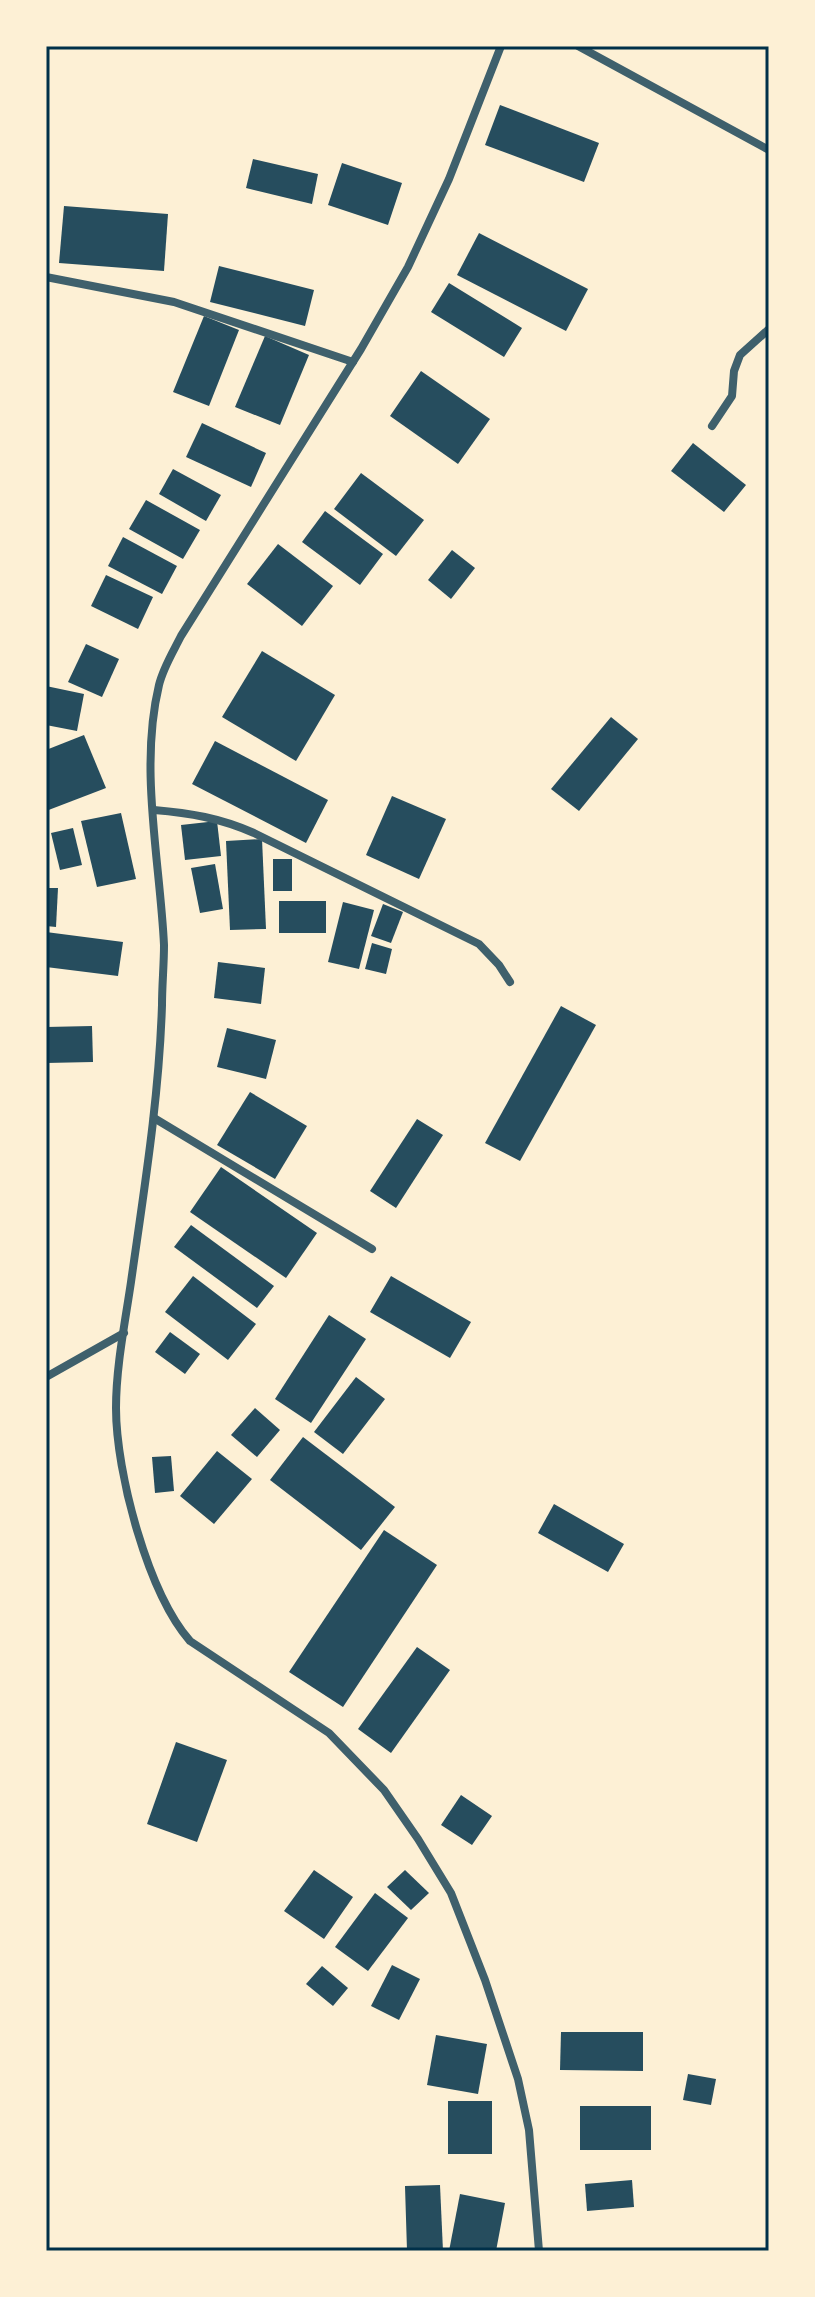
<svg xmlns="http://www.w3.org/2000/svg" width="815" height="2297" viewBox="0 0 815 2297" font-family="Georgia,serif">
	<rect width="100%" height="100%" fill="#fdf0d5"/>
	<g fill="#264d5e">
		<path d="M500 105 599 143 584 182 485 145Z"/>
		<path d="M253 159 318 174 312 204 246 188Z"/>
		<path d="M342 163 402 183 388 225 328 205Z"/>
		<path d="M64 206 168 214 164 271 59 263Z"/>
		<path d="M479 233 588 289 566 331 457 275Z"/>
		<path d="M219 266 314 290 305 326 210 302Z"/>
		<path d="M449 283 522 328 504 357 431 312Z"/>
		<path d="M204 316 239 330 209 406 173 392Z"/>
		<path d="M265 336 309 355 280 425 235 407Z"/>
		<path d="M421 371 490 419 458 464 390 416Z"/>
		<path d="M202 423 266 453 251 487 186 457Z"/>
		<path d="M693 443 746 485 724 512 671 471Z"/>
		<path d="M173 469 221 495 206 521 159 494Z"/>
		<path d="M361 473 424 520 396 556 334 509Z"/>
		<path d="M146 500 200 530 183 559 129 529Z"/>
		<path d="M325 511 383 554 360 585 302 542Z"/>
		<path d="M123 537 177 566 162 594 108 566Z"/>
		<path d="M278 544 333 586 302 626 247 584Z"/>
		<path d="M452 550 475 568 451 599 428 580Z"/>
		<path d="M106 575 153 597 138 629 91 606Z"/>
		<path d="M86 644 119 659 102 697 68 682Z"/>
		<path d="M262 651 335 695 296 761 222 717Z"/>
		<path d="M46 686 84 694 77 731 46 725Z"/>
		<path d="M611 717 638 739 579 811 551 789Z"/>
		<path d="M84 735 106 788 46 811V750Z"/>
		<path d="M215 741 328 800 306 843 192 784Z"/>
		<path d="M392 796 446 819 419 879 366 855Z"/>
		<path d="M121 813 136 879 97 887 81 821Z"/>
		<path d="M217 821 221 856 185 860 181 825Z"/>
		<path d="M73 828 82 865 60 870 51 833Z"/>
		<path d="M262 839 266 929 230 930 226 841Z"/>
		<rect x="273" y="859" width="19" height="32"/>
		<path d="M215 864 223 909 200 913 191 868Z"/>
		<path d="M46 888H58L56 927 46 926Z"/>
		<rect x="279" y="901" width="47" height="32"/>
		<path d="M343 902 374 910 359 969 328 962Z"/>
		<path d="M383 904 403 912 391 943 371 936Z"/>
		<path d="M46 932 123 942 118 976 46 967Z"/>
		<path d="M372 943 392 949 386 974 365 969Z"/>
		<path d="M218 962 265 968 261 1004 214 998Z"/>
		<path d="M561 1006 596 1025 520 1161 485 1143Z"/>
		<path d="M92 1026 93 1062 46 1063V1027Z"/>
		<path d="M227 1028 276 1040 266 1079 217 1067Z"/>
		<path d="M250 1092 307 1126 275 1179 217 1145Z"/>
		<path d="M417 1119 443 1135 396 1208 370 1191Z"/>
		<path d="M221 1167 317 1233 286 1278 190 1212Z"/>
		<path d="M191 1225 274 1286 257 1308 174 1247Z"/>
		<path d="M193 1276 256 1324 228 1360 165 1312Z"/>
		<path d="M391 1276 471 1322 450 1358 370 1312Z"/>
		<path d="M329 1315 366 1339 311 1423 275 1399Z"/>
		<path d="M170 1332 200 1354 185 1374 155 1352Z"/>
		<path d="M356 1377 385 1399 343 1454 314 1432Z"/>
		<path d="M255 1408 280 1430 257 1457 231 1435Z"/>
		<path d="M303 1437 395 1507 361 1550 270 1480Z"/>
		<path d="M217 1451 252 1479 214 1524 180 1496Z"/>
		<path d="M171 1456 174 1491 155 1493 152 1457Z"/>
		<path d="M554 1504 624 1544 608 1572 538 1533Z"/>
		<path d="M384 1530 437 1565 343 1707 289 1672Z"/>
		<path d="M417 1647 450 1670 391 1753 358 1729Z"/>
		<path d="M176 1742 227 1760 197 1842 147 1824Z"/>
		<path d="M461 1795 492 1816 472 1845 441 1825Z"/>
		<path d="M314 1870 353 1897 324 1939 284 1911Z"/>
		<path d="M405 1870 429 1893 411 1910 387 1887Z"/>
		<path d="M375 1893 408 1918 368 1971 335 1947Z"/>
		<path d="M392 1965 420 1979 399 2020 371 2006Z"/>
		<path d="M322 1966 348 1988 333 2006 306 1984Z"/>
		<path d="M561 2032H643V2071L560 2070Z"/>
		<path d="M436 2035 487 2044 478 2094 427 2085Z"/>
		<path d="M688 2074 716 2079 711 2105 683 2100Z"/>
		<rect x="448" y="2101" width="44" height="53"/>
		<rect x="580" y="2106" width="71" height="44"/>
		<path d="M632 2180 634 2207 587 2211 585 2184Z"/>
		<path d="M440 2185 443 2251H407L405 2186Z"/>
		<path d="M460 2194 505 2203 496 2251H449Z"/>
	</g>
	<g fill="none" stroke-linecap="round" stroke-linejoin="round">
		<g stroke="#3f606c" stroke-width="8">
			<path d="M501 46 449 179 408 267 361 349 181 636C173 652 163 668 159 685 139 768 160 861 164 945 164 965 162 985 162 1005 159 1099 144 1190 131 1282 125 1323 116 1367 116 1408 116 1473 148 1593 190 1641L329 1733 384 1790 418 1839 451 1893 485 1980 518 2079 529 2130 539 2251"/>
			<path d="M578 46 769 150"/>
			<path d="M46 277 174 302 353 362"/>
			<path d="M712 426 732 396 734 371 740 355 769 329"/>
			<path d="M154 810C190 813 220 818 254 833L479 944 499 965 510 982"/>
			<path d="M154 1118 372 1249"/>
			<path d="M46 1377 124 1333"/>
		</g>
	</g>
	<rect width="815" height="2297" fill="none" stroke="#fdf0d5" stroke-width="96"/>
	<rect x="48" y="48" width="719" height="2201" fill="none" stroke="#003049" stroke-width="3"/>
</svg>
